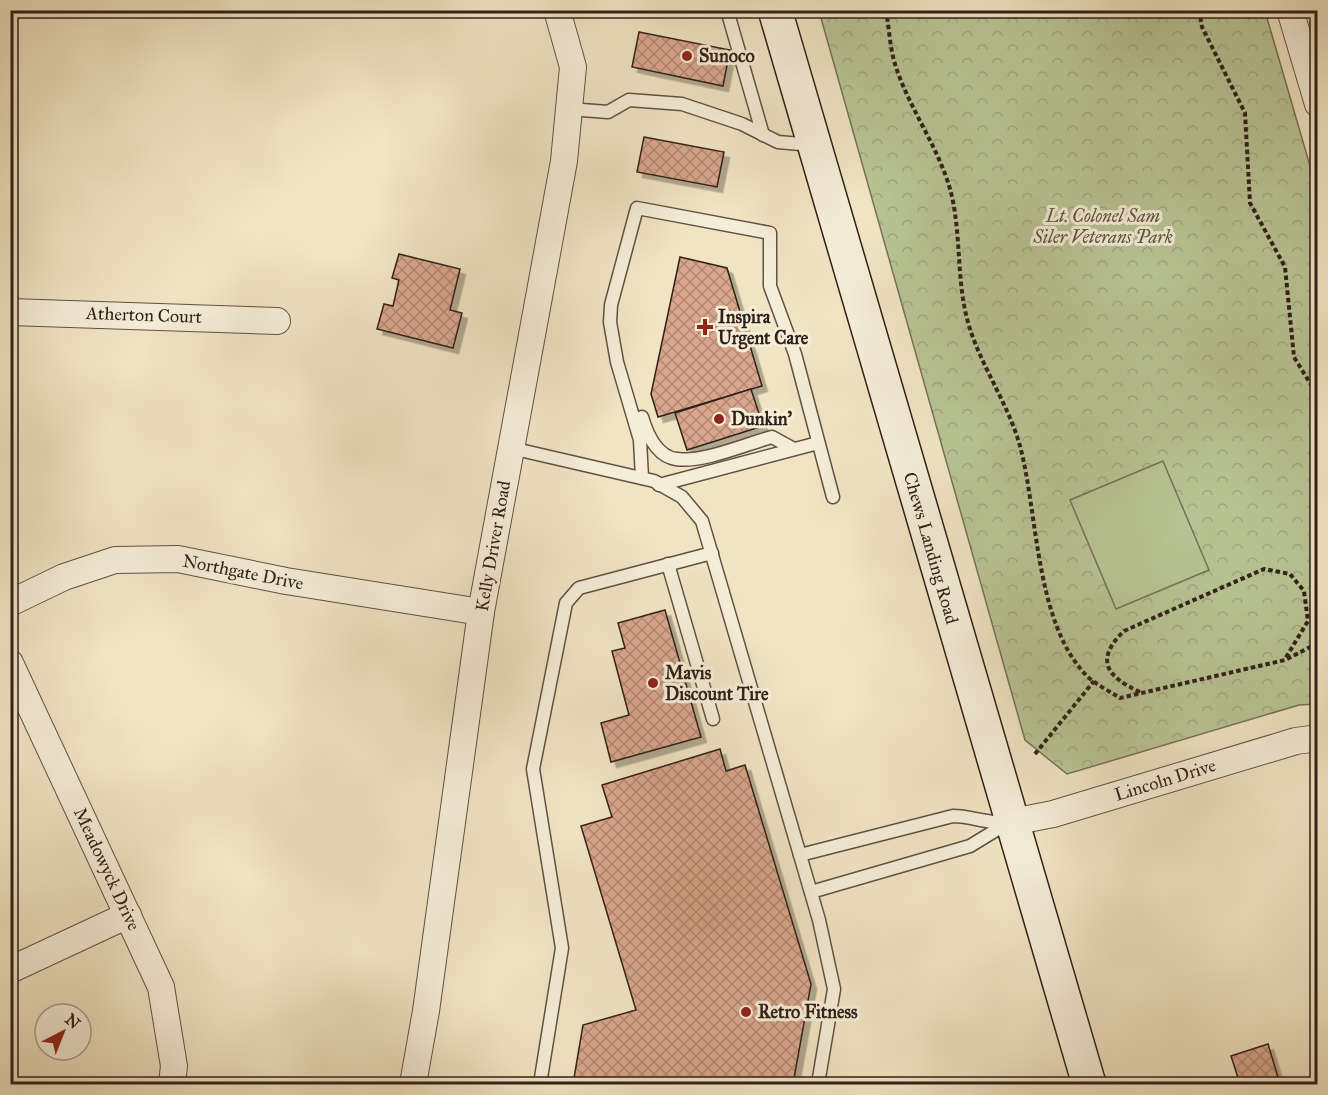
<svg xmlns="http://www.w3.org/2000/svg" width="1328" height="1095" viewBox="0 0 1328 1095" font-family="'IM FELL Great Primer',serif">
	<defs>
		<pattern id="forest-crowns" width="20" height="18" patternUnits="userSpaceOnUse" patternTransform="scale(1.5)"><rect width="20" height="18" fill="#b8c495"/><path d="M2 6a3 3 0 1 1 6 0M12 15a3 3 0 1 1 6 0" fill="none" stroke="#9fa880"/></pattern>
		<pattern id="building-cross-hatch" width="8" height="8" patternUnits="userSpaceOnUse" patternTransform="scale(1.5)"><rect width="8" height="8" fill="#d9a68d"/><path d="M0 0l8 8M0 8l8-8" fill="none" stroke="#b18772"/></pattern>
		<filter id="shadow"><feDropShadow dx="5.5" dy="5.5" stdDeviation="0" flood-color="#0004"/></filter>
	</defs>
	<rect width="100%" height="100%" fill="#f0e4c3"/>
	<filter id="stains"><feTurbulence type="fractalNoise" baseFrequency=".00333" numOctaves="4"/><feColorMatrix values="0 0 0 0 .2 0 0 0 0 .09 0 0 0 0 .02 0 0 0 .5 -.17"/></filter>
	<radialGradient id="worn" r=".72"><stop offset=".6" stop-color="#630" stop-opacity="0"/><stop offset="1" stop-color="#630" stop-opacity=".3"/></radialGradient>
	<path fill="url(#forest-crowns)" stroke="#747256" stroke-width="1.5" d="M819 11H1265L1317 190V704L1299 705 1067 774 1025 740Z"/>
	<path fill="#b8c495" stroke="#747256" stroke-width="1.5" d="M1163 461 1209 570 1116 609 1070 500Z"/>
	<g fill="url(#building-cross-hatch)" stroke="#312018" stroke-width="1.5" filter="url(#shadow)">
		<path d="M639 32 730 50 723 86 632 67Z"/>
		<path d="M644 137 724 152 717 187 637 172Z"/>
		<path d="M399 254 460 269 450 310 462 313 453 348 377 329 384 304 393 306 399 280 392 278Z"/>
		<path d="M680 257 727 268 762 386 658 417 651 394Z"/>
		<path d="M751 389 763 426 687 450 675 413Z"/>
		<path d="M665 610 701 737 611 762 601 723 629 715 612 651 625 648 618 623Z"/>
		<path d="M720 749 726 771 745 765 811 984 793 1084H573L583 1025 636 1010 581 826 612 817 602 785Z"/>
		<path d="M1268 1044 1280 1084H1240L1231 1056Z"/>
	</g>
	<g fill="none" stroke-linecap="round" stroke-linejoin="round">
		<defs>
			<g id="service">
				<path d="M727 10 763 135"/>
				<path d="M569 109 608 112 629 100 682 104 742 124 778 142 812 145"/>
				<path d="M642 417C647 434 656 456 676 459 703 463 746 444 772 437L794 449"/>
				<path d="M511 448 654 481 682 497 702 521 819 920 834 989 818 1084"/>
				<path d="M642 478 640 440 617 362 610 322 611 305 637 208 770 233V286L795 354 833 497"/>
				<path d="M659 485 818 443"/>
				<path d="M668 564 713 719"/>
				<path d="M800 855 953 816C973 816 990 825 1011 822"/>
				<path d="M811 892 970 846 1006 824"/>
				<path d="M540 1084 562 948 533 769 566 603 579 588 712 553"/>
			</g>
			<g id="minor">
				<path d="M1290 10 1318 104"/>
				<path d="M10 312 277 321"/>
				<path d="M10 603 64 577 115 560 178 559 286 581 481 612"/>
				<path d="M10 663 161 987 174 1066 172 1084"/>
				<path d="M1012 822 1053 814 1296 741 1318 738"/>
				<path d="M10 970 128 915"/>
				<path d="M413 1084 426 1011 481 612 564 161 573 67 557 10"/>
			</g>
			<path id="secondary" d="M775 10 1089 1084"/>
		</defs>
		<use href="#service" stroke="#615143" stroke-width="15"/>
		<use href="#minor" stroke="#615143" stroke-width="28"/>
		<use href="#secondary" stroke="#312018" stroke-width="36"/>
		<g stroke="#312018" stroke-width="4" stroke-dasharray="4.5 3" stroke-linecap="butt">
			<path d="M886 10C889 28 890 48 895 64 910 113 946 156 954 207 961 248 957 289 970 329 983 369 1009 406 1020 446 1038 513 1035 622 1086 675 1095 684 1109 691 1120 698L1285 660 1318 643"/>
			<path d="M1199 10 1202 27 1245 113 1250 203 1285 267 1294 357 1318 396"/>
			<path d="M1140 692C1107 677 1094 660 1124 631L1264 569 1290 574 1304 591 1308 621 1285 659"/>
			<path d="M1035 754 1094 681"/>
		</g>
		<use href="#service" stroke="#f5edd8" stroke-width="12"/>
		<use href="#minor" stroke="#f5edd8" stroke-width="26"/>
		<use href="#secondary" stroke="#f5edd8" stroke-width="33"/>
	</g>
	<g fill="#8f2418" stroke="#f5edd8" stroke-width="2">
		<circle cx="687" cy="56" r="6"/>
		<path d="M702 318h6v6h6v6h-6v6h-6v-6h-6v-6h6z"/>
		<circle cx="719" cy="419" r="6"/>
		<circle cx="653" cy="683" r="6"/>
		<circle cx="746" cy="1012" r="6"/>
	</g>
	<g text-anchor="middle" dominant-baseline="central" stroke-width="6" stroke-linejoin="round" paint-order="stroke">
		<g font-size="18" font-weight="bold" fill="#312018" stroke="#f5edd8" text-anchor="start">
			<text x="699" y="56">Sunoco</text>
			<text x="718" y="317">Inspira<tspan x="718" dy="21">Urgent Care</tspan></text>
			<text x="731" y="419">Dunkin'</text>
			<text x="665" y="673">Mavis<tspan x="665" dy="21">Discount Tire</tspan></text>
			<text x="758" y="1012">Retro Fitness</text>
		</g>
		<g font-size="18" font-style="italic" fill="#5a513e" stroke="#f5edd8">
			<text x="1103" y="216">Lt. Colonel Sam<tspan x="1103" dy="21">Siler Veterans Park</tspan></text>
		</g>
		<g font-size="18" fill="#312018" stroke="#f5edd8">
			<text transform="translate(144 315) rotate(2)">Atherton Court</text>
			<text transform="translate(493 546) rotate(-80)">Kelly Driver Road</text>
			<text transform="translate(931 548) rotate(74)">Chews Landing Road</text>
			<text transform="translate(243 572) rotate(11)">Northgate Drive</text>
			<text transform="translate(1165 780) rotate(-17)">Lincoln Drive</text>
			<text transform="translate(107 869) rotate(65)">Meadowyck Drive</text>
		</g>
	</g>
	<rect width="1328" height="1095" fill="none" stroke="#f0e4c3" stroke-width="36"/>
	<rect x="12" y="12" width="1304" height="1071" fill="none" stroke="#312018" stroke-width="3"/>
	<rect x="18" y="18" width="1292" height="1059" fill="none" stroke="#312018" stroke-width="1.5"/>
	<g transform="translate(63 1032) rotate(42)"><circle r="28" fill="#f5edd8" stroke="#a79b8b" stroke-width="1.5"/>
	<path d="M0-4.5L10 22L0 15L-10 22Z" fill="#8f2418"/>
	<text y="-9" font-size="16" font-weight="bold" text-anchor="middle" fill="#312018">N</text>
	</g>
	<rect width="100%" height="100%" filter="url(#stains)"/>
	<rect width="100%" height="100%" fill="url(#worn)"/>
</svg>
